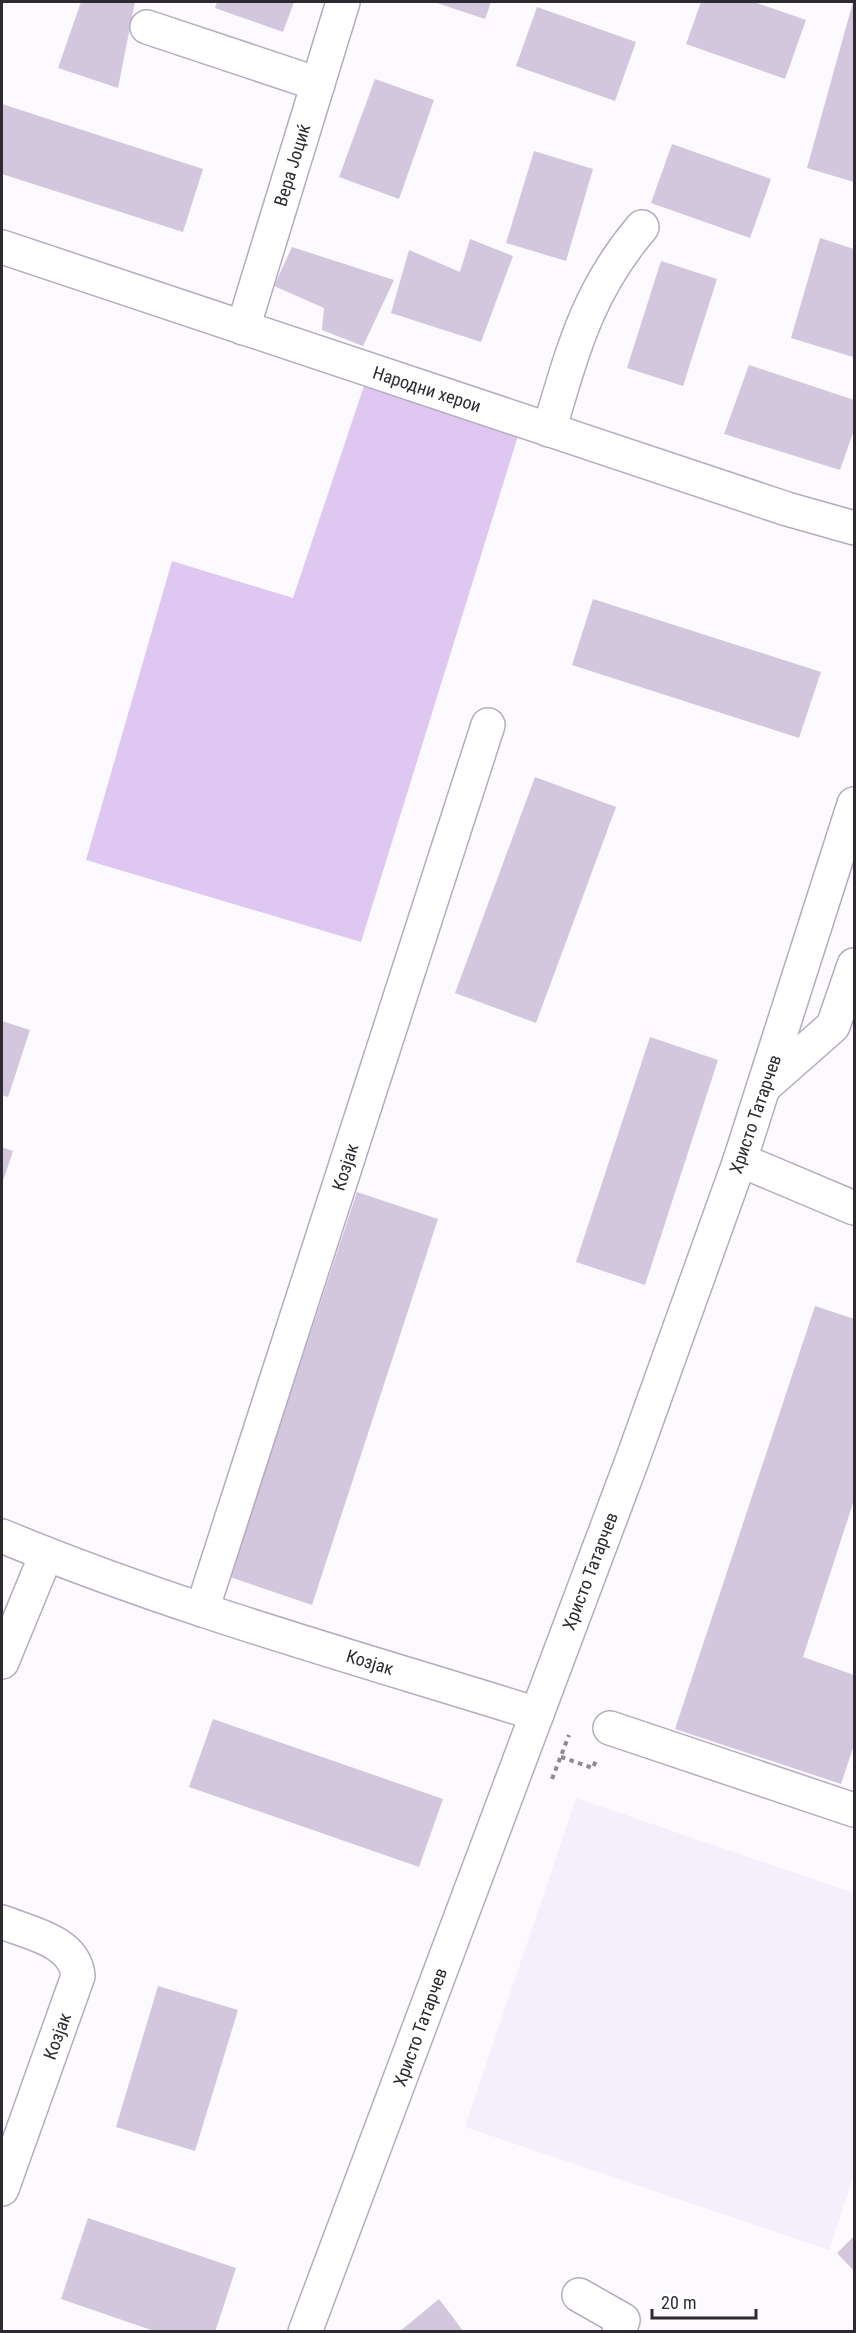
<svg xmlns="http://www.w3.org/2000/svg" width="856" height="2333" viewBox="0 0 856 2333" font-family="'Roboto Condensed',sans-serif">
	<rect width="100%" height="100%" fill="#fcfafe"/>
	<path fill="#f5effb" d="M576 1798 854 1893V2175L829 2250 465 2127Z"/>
	<path fill="#dec8f2" d="M364 386 518 436 361 942 86 860 172 561 293 598Z"/>
	<g fill="#d2c7dc">
		<path d="M81 2H135L118 88 58 68Z"/>
		<path d="M217 2H294L283 32 215 8Z"/>
		<path d="M434 2H491L485 19Z"/>
		<path d="M701 2H754L806 20 785 79 686 44Z"/>
		<path d="M853 2H854V182L807 168Z"/>
		<path d="M537 7 636 42 615 101 516 66Z"/>
		<path d="M375 79 434 100 399 199 339 177Z"/>
		<path d="M2 104 203 169 183 232 2 174Z"/>
		<path d="M672 144 771 179 750 238 651 203Z"/>
		<path d="M534 151 593 169 566 261 506 243Z"/>
		<path d="M820 238 854 249V351L853 357 791 338Z"/>
		<path d="M470 239 513 256 481 342 391 313 409 250 460 272Z"/>
		<path d="M292 247 394 280 363 346 322 330 324 308 274 286Z"/>
		<path d="M661 261 717 279 683 386 627 368Z"/>
		<path d="M749 365 854 400V430L840 470 724 434Z"/>
		<path d="M593 599 821 672 799 738 572 665Z"/>
		<path d="M535 777 616 807 536 1023 455 993Z"/>
		<path d="M2 1021 30 1030 8 1097 2 1095Z"/>
		<path d="M650 1037 718 1060 645 1285 576 1262Z"/>
		<path d="M2 1147 13 1151 2 1184Z"/>
		<path d="M357 1192 438 1219 312 1605 230 1577Z"/>
		<path d="M815 1306 854 1319V1500L803 1657 854 1675V1745L841 1784 675 1729Z"/>
		<path d="M213 1719 443 1799 419 1867 189 1787Z"/>
		<path d="M158 1986 238 2010 195 2151 116 2127Z"/>
		<path d="M88 2218 236 2268 215 2332H157L61 2299Z"/>
		<path d="M854 2236V2271L837 2253Z"/>
		<path d="M439 2299 464 2332H399Z"/>
	</g>
	<g fill="none" stroke-linecap="round" stroke-linejoin="round">
		<defs>
			<g id="minor">
				<path d="M147 27 318 84"/>
				<path d="M2 247 787 509 854 528"/>
				<path d="M243 328 343 2"/>
				<path d="M549 430C573 350 587 292 642 227"/>
				<path d="M766 1085 833 1026 854 965"/>
				<path d="M740 1160 854 1208"/>
				<path d="M2 1536C175 1608 358 1658 537 1714"/>
				<path d="M202 1610 488 725"/>
				<path d="M2 1662 46 1555"/>
				<path d="M610 1728 854 1810"/>
				<path d="M2 1922C29 1933 75 1941 78 1976L2 2189"/>
				<path d="M579 2295 623 2320 619 2332"/>
				<path d="M305 2332 633 1458 740 1160 854 804"/>
			</g>
		</defs>
		<use href="#minor" stroke="#b5abbf" stroke-width="36"/>
		<g stroke="#8d8a90" stroke-width="4" stroke-dasharray="4.5 4.5" stroke-linecap="butt">
			<path d="M561 1757 593 1768 596 1760"/>
			<path d="M552 1779 569 1735"/>
		</g>
		<use href="#minor" stroke="#fff" stroke-width="33"/>
	</g>
	<g text-anchor="middle" dominant-baseline="central" stroke-width="4.5" stroke-linejoin="round" paint-order="stroke">
		<g font-size="18" fill="#2e2a32" stroke="#fff">
			<text transform="translate(292 165) rotate(-73)">Вера Јоциќ</text>
			<text transform="translate(427 389) rotate(18)">Народни херои</text>
			<text transform="translate(755 1114) rotate(-71)">Христо Татарчев</text>
			<text transform="translate(345 1167) rotate(-72)">Козјак</text>
			<text transform="translate(590 1571) rotate(-69)">Христо Татарчев</text>
			<text transform="translate(370 1662) rotate(17)">Козјак</text>
			<text transform="translate(420 2027) rotate(-70)">Христо Татарчев</text>
			<text transform="translate(57 2036) rotate(-70)">Козјак</text>
		</g>
	</g>
	<rect width="856" height="2333" fill="none" stroke="#2e2a32" stroke-width="6"/>
	<path d="M652 2309v9h104v-9" fill="none" stroke="#2e2a32" stroke-width="3"/>
	<text x="661" y="2309" font-size="18" fill="#2e2a32" stroke="#ffffff" stroke-width="4.5" paint-order="stroke">20 m</text>
</svg>
